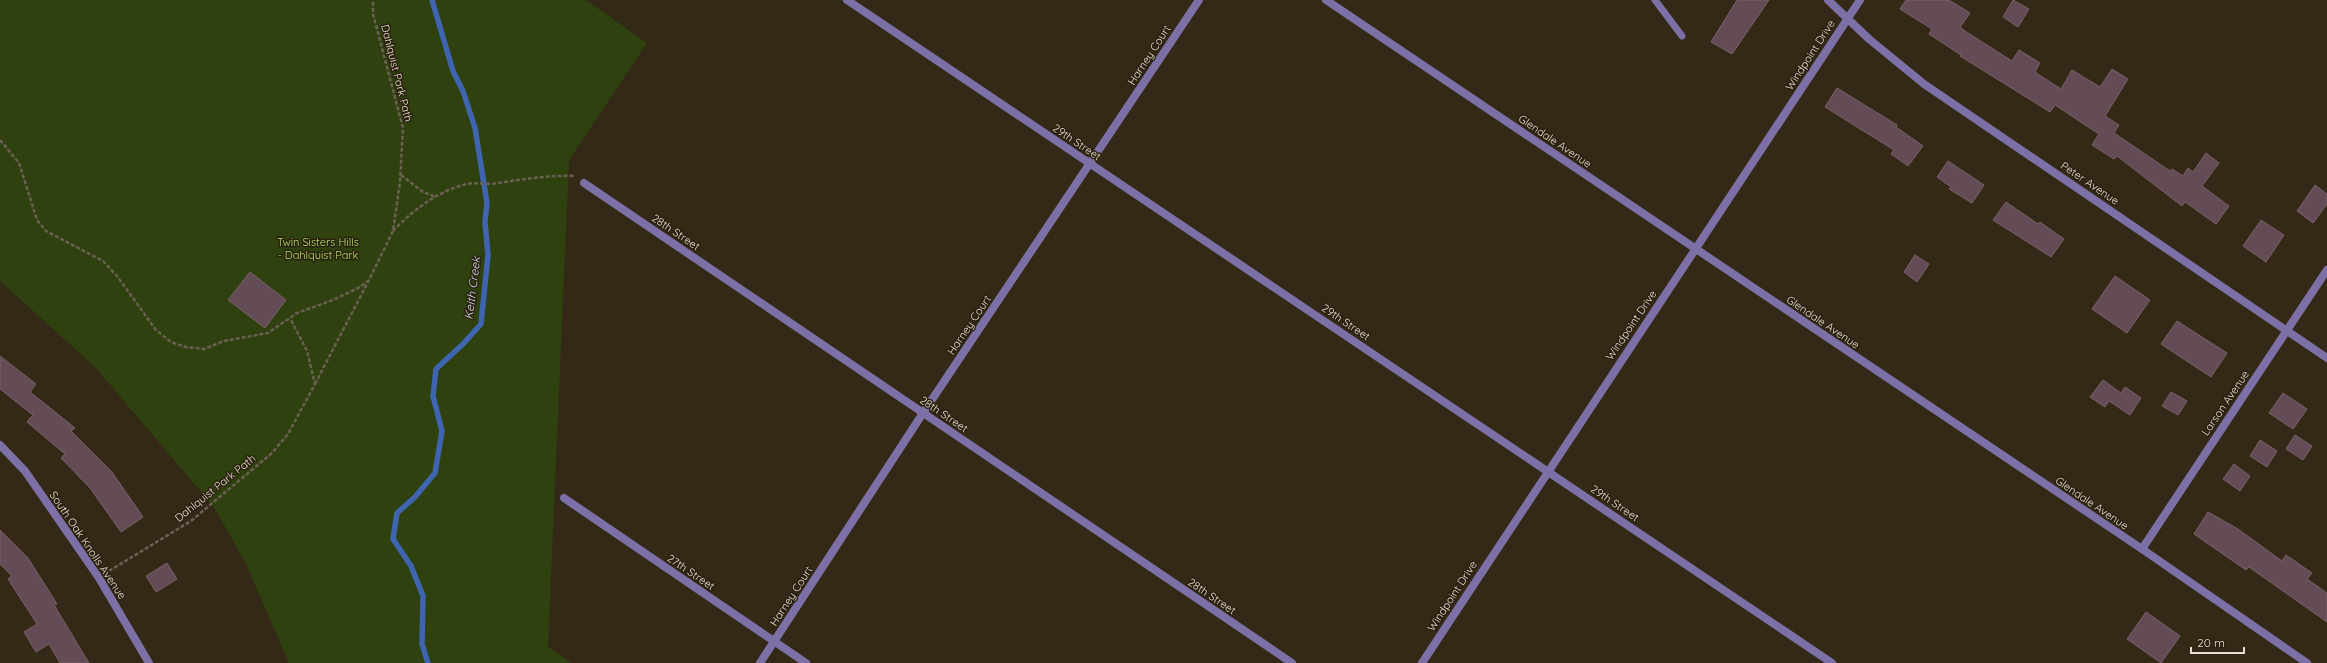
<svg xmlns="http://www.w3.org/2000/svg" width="2327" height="663" viewBox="0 0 2327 663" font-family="Quicksand,sans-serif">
	<rect width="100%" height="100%" fill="#342917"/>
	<path fill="#2e410f" d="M0 0H586L647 43 569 160 548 647 571 663H289L246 564 214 507 95 367 0 281Z"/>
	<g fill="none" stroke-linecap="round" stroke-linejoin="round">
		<path stroke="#3f65b1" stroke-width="5.5" d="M428 663 422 644 423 596 411 566 393 539 397 513 415 497 435 473 442 431 433 396 436 369 463 344 481 324 488 255 485 222 487 203 475 128 463 91 453 71 432 0"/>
	</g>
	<g fill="#644c56" stroke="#79616a">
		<path d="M1737 0H1769L1732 54 1711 42Z"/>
		<path d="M1906 0H1949L1970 13 1960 27 1965 31 2012 61 2019 50 2040 63 2035 72 2061 89 2072 70 2100 87 2112 69 2128 79 2105 116 2119 125 2114 133 2170 171 2172 169 2183 176 2188 168 2193 172 2206 153 2219 163 2202 186 2229 206 2216 224 2185 202 2182 206 2117 156 2114 159 2092 145 2099 134 2055 105 2050 112 1960 56 1961 55 1929 34 1932 29 1900 9Z"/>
		<path d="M2013 0 2029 9 2018 27 2003 17Z"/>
		<path d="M1837 88 1897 125 1896 127 1923 146 1908 166 1891 154 1894 150 1825 107Z"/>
		<path d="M1948 161 1984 185 1972 203 1949 189 1951 187 1937 177Z"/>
		<path d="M2315 185 2327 194V204L2313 223 2297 211Z"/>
		<path d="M2006 202 2038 224 2040 222 2064 239 2051 257 1993 220Z"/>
		<path d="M2261 220 2284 235 2266 262 2243 246Z"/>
		<path d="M1915 255 1929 264 1917 282 1904 272Z"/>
		<path d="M250 272 286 300 265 328 228 300Z"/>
		<path d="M2115 276 2150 300 2127 333 2092 309Z"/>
		<path d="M2177 321 2227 353 2211 377 2161 344Z"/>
		<path d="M0 356 36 384 30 392 75 428 71 431 112 472 143 517 121 532 90 488 61 458 65 454 27 422 33 415 0 389Z"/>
		<path d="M2103 380 2121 393 2125 387 2141 398 2130 415 2109 401 2105 407 2090 397Z"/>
		<path d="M2171 392 2187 401 2178 415 2162 406Z"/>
		<path d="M2283 393 2307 409 2293 429 2269 413Z"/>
		<path d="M2295 435 2312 446 2303 460 2286 449Z"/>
		<path d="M2260 440 2277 451 2267 467 2250 456Z"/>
		<path d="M2234 464 2250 476 2240 491 2223 479Z"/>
		<path d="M2208 512 2238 529 2282 561 2286 555 2312 573 2307 579 2327 593V622L2249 567 2246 570 2194 534Z"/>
		<path d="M0 530 28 558 57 604 54 605 89 663H60L49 644 36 652 24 632 37 624 8 579 12 576 0 564Z"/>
		<path d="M167 563 177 579 156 592 146 576Z"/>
		<path d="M2146 612 2180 636 2161 663 2127 639Z"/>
	</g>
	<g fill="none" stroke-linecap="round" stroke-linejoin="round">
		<g stroke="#6b6152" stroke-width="2.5" stroke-dasharray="4 2" stroke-linecap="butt">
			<path d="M0 140 19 163 37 220 46 231 103 261 117 276 156 330 171 342 186 347 204 349 224 341 268 333 297 313 333 300 360 287 369 280 393 231 400 182 403 128 373 14V0"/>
			<path d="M401 175 423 192 436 197"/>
			<path d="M393 231C413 210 439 190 467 184 477 182 488 185 498 183 524 179 549 175 574 176"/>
			<path d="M315 384 369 280"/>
			<path d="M109 571 191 521 272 453 288 434 315 384 307 351 290 318"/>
		</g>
		<path stroke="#7c70a7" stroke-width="7" d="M1655 0 1682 36"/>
		<g stroke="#7c70a7" stroke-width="8">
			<path d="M847 0 1832 663"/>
			<path d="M1326 0 2142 549 2307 663"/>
			<path d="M584 183 1292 663"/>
			<path d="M0 445 25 471 99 578 149 663"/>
			<path d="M564 498 806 663"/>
			<path d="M2142 549 2327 270"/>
			<path d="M760 663 923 413 1199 0"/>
			<path d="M1422 663 1860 0"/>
		</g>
		<path stroke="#7c70a7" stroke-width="8" d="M1828 0 1869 39 1924 84 2327 358"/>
	</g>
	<g text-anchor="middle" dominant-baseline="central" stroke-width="3" stroke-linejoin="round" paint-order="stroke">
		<g font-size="11" fill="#e7e0d5" stroke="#2a200d">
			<text transform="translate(1149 55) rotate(-57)">Harney Court</text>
			<text transform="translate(1810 55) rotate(-57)">Windpoint Drive</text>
			<text transform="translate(397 73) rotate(76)">Dahlquist Park Path</text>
			<text transform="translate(1555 141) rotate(34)">Glendale Avenue</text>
			<text transform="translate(1077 142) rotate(34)">29th Street</text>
			<text transform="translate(2090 183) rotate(34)">Peter Avenue</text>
			<text transform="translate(676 232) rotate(34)">28th Street</text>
			<text transform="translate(1346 322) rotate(34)">29th Street</text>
			<text transform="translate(1823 322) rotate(34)">Glendale Avenue</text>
			<text transform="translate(969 325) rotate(-56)">Harney Court</text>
			<text transform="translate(1631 325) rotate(-56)">Windpoint Drive</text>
			<text transform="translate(2225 403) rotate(-56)">Larson Avenue</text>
			<text transform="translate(944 414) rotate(34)">28th Street</text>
			<text transform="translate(215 488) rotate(-39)">Dahlquist Park Path</text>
			<text transform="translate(1615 503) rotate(34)">29th Street</text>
			<text transform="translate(2092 503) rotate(34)">Glendale Avenue</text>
			<text transform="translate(88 545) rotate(56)">South Oak Knolls Avenue</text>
			<text transform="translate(691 572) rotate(34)">27th Street</text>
			<text transform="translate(791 596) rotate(-57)">Harney Court</text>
			<text transform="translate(1212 596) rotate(34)">28th Street</text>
			<text transform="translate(1452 596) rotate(-57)">Windpoint Drive</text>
		</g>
		<g font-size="11" fill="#b1e269" stroke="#2a200d">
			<text x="318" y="242">Twin Sisters Hills<tspan x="318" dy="13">- Dahlquist Park</tspan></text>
		</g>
		<g font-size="12" font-style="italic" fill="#d4dff4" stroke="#2a200d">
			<text transform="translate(472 288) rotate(-83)">Keith Creek</text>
		</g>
	</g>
	<path d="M2191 647v6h53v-6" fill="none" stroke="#e7e0d5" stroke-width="2"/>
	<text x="2197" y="647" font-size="12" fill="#e7e0d5" stroke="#2a200d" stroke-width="3" paint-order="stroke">20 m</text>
</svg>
